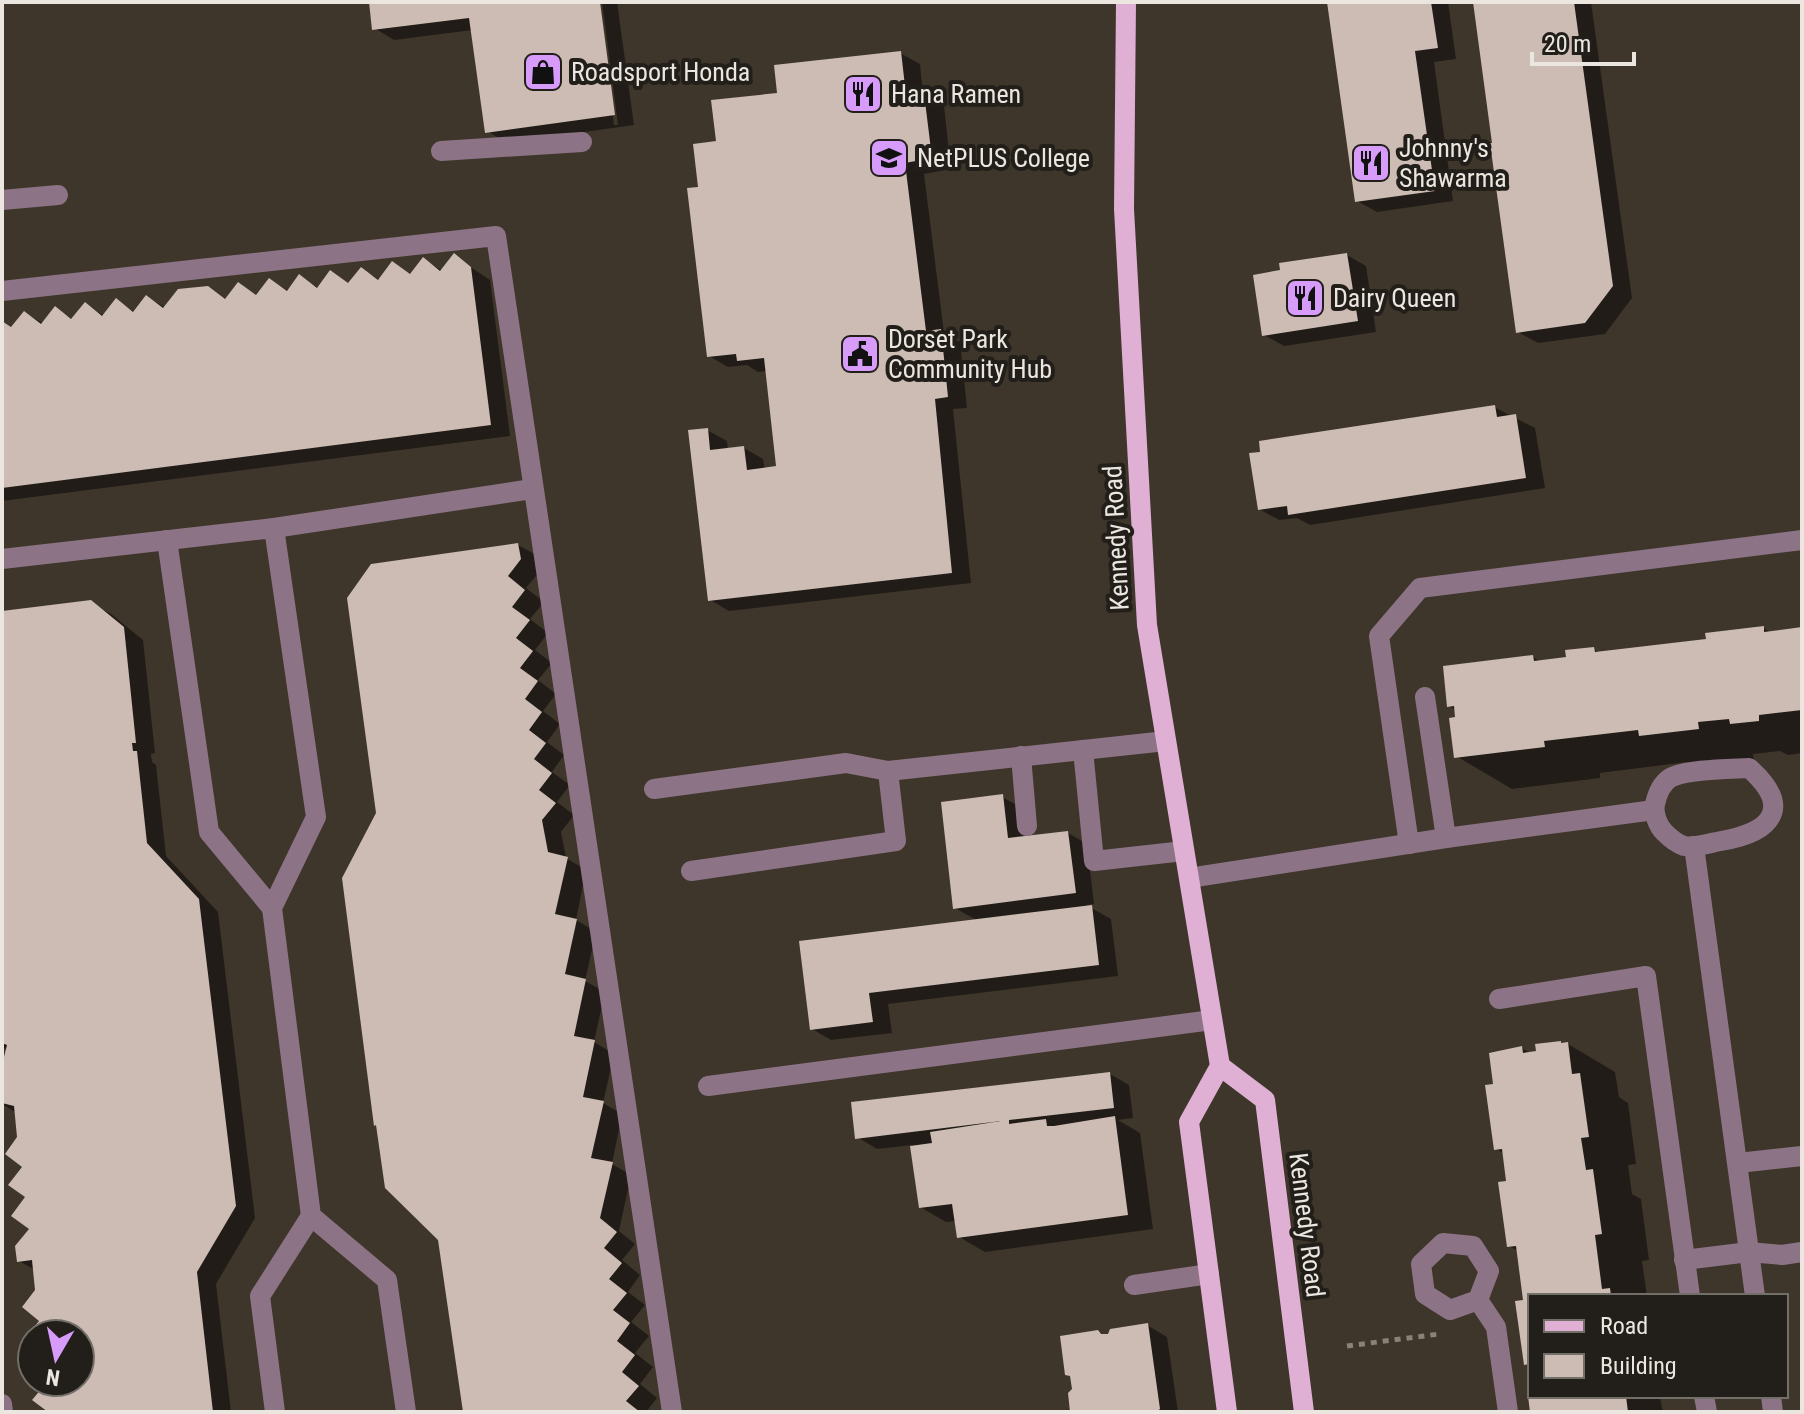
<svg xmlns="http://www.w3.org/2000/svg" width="1804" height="1414" viewBox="0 0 1804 1414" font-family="'Roboto Condensed',sans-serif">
	<rect width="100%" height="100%" fill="#3f362b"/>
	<g fill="#0007">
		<path d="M371 2H598L614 125H618L602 2H617L634 125 507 143 487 131 473 30 394 40 374 28Z"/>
		<path d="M1330 2H1448L1456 59 1434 62 1453 201 1377 212 1357 201Z"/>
		<path d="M1475 2H1591L1632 298 1605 334 1538 343 1518 332Z"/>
		<path d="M900 53 920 64 923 94 944 106 951 169 924 174 944 333 960 342 967 408 953 409 971 583 729 611 710 600 707 430 727 441 728 450 744 448 763 459 765 470 778 468 767 371 758 372 747 365 728 367 709 356 700 189 718 143 779 94Z"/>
		<path d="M1347 255 1366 266 1376 332 1284 346 1264 335Z"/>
		<path d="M454 256 490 280 510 436 2 501V321L13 328 25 313 44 324 55 309 74 320 85 305 105 316 116 301 135 312 147 297 166 308 207 288 227 300 239 285 258 296 270 280 289 291 300 277 319 288 350 284 361 269 380 280 393 264 412 275 424 260 443 271Z"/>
		<path d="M1494 407 1535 428 1545 488 1310 525 1297 518 1279 520 1259 509Z"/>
		<path d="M518 545 538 556 540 571 526 588 544 602 530 619 548 633 535 650 552 663 538 680 556 694 543 711 560 724 547 742 564 755 552 772 570 785 557 802 574 815 561 832 566 858 586 870 576 920 596 932 585 981 605 992 594 1042 614 1054 603 1103 622 1114 612 1164 631 1175 619 1231 635 1244 622 1260 640 1275 628 1292 645 1305 631 1322 649 1336 635 1353 653 1367 640 1384 657 1398 646 1412H465L440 1239 344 878Z"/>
		<path d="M90 603 111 614 143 640 155 753 151 754 152 762 156 765 166 856 218 912 255 1218 216 1284 231 1412H51L49 1382H80V1334H32V1341L28 1338 42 1321 35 1270 19 1261 31 1228 28 1197 15 1112 2 1104V1074L8 1050 2 1047V613Z"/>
		<path d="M1763 628 1772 633 1802 629V753L1788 755 1780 751 1753 754 1754 761 1697 767 1687 762 1600 773V778L1512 789 1456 756 1458 719 1456 710 1449 706 1533 657 1541 662 1568 659 1593 649 1601 654 1708 640Z"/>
		<path d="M1002 797 1022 808 1026 838 1068 833 1087 844 1094 904 1086 905 1111 919 1118 976 888 1004 892 1033 831 1040 812 1029 978 921 955 908Z"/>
		<path d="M1568 1044 1615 1072 1619 1097 1628 1103 1636 1164 1628 1165 1632 1194 1641 1199 1649 1260 1642 1261 1647 1296H1530V1367L1526 1364 1525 1301 1518 1251 1509 1246V1182L1505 1154 1496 1149V1086L1522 1048 1532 1054Z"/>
		<path d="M1110 1074 1129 1085 1133 1118 1118 1120 1140 1133 1153 1229 985 1252 959 1237 957 1221 946 1222 920 1207 912 1145 877 1149 857 1137Z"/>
		<path d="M1147 1325 1167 1337 1178 1412H1072L1104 1336Z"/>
		<path d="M1538 1396H1660L1662 1409 1667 1412H1532Z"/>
	</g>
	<g fill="#ccbcb4">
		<path d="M369 2H600L615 115 485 133 469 18 372 30Z"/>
		<path d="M1327 2H1431L1438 48 1415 51 1435 191 1355 202Z"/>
		<path d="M1473 2H1574L1613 286 1585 323 1516 333 1490 143H1492Z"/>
		<path d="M901 51 906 95 924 93 932 158 905 163 926 331 941 329 948 397 935 399 952 573 708 601 688 430 708 428 710 450 744 446 747 470 776 466 764 358 737 361 736 354 707 357 687 188 698 187 693 144 716 141 711 100 777 93 774 65Z"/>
		<path d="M454 253 471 267 491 425 2 488V321L11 327 24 311 41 324 55 306 71 319 85 302 102 316 116 298 133 312 146 295 163 308 178 289 208 286 225 299 238 282 256 295 269 278 287 291 299 274 317 288 330 270 348 283 361 267 378 280 392 261 410 274 423 257 440 271Z"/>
		<path d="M1347 253 1358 321 1262 336 1253 275 1280 270 1279 263Z"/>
		<path d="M1495 405 1497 417 1516 414 1526 478 1288 515 1287 506 1258 510 1249 453 1260 452 1259 441Z"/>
		<path d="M518 543 521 559 508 576 525 590 512 607 530 620 516 638 533 651 520 668 538 681 525 699 542 712 529 730 546 743 534 759 552 773 539 790 556 803 542 820 548 852 568 857 555 914 577 919 565 974 586 979 574 1036 595 1040 583 1097 604 1101 591 1158 613 1162 600 1218 617 1232 604 1248 622 1263 609 1279 627 1293 613 1310 630 1323 617 1341 635 1355 622 1372 639 1386 626 1401 640 1412H463L438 1240 385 1188 376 1125 374 1126 342 878 376 813 347 598 371 564Z"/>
		<path d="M91 600 124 627 136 743H132L133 751H137L147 843 199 899 236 1206 197 1272 213 1412H48L32 1400 47 1382H80V1334H32V1344L25 1338 39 1321 22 1307 35 1290 32 1260 17 1262 15 1246 29 1229 11 1216 25 1197 8 1185 22 1167 5 1154 17 1137 14 1106 2 1103V1065L7 1045 2 1043V611Z"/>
		<path d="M1764 626V632L1802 627V710L1759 715V721L1730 724 1729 719 1698 722 1699 729 1639 736 1638 730 1544 741 1545 747 1454 758 1449 718 1455 717 1454 706 1447 707 1443 666 1533 655 1534 661 1566 657 1565 650 1594 647 1595 652 1706 639 1705 633Z"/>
		<path d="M1003 794 1008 838 1068 831 1076 893 953 909 941 802Z"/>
		<path d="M1092 905 1099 965 869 993 873 1022 810 1030 799 941Z"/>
		<path d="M1561 1041V1043L1568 1042 1572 1074 1580 1073 1589 1137 1581 1138 1586 1170 1593 1169 1602 1234 1595 1235 1602 1289 1610 1288 1611 1296H1530V1364L1524 1365 1515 1301 1523 1300 1516 1246 1507 1247 1498 1182 1506 1181 1502 1149 1494 1150 1485 1085 1493 1084 1489 1053 1522 1046 1523 1053 1536 1051 1535 1044Z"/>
		<path d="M1110 1072 1114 1108 1009 1120V1124L1046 1119 1047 1126H1054L1115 1116 1128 1215 957 1238 952 1204 919 1208 910 1146 932 1143 930 1132 1001 1121 855 1139 851 1102Z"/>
		<path d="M1148 1323 1160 1409 1156 1412H1070L1068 1393 1072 1389 1070 1376 1065 1375 1060 1336 1098 1330 1101 1334H1108L1110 1329Z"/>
		<path d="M1528 1396H1626L1628 1412H1530Z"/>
	</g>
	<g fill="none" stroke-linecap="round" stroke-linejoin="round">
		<path stroke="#898279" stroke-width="5" stroke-dasharray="6 6" stroke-linecap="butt" d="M1347 1346 1439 1334"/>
		<g stroke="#8c7486" stroke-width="20">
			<path d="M441 151 582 142"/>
			<path d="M2 200 58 195"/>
			<path d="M2 291 496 236 672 1412"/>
			<path d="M274 528 532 489"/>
			<path d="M167 540 209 832 272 908"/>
			<path d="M2 559 274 528 316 817 272 908 311 1216 387 1280 406 1412"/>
			<path d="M1425 697 1446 838"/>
			<path d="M1083 750 1094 861 1184 851"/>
			<path d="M1021 756 1027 826"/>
			<path d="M1749 768C1794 808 1771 833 1721 841 1709 843 1696 848 1684 846 1678 844 1669 837 1664 832 1658 826 1653 813 1655 804 1657 795 1661 784 1670 778 1685 769 1730 769 1749 768Z"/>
			<path d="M654 789 846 763 888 771"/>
			<path d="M1409 844 1379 636 1420 588 1802 540"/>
			<path d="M1694 846 1755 1296"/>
			<path d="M691 871 896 841 888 771 1166 741"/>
			<path d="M1189 878 1446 838 1654 810"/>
			<path d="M1499 999 1646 976 1690 1296"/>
			<path d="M708 1086 1212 1020"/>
			<path d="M1738 1163 1802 1156"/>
			<path d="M1443 1243 1473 1246 1489 1271 1478 1300 1450 1310 1425 1294 1421 1264Z"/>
			<path d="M1684 1260 1749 1252 1782 1255 1802 1252"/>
			<path d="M1134 1285 1209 1274"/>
			<path d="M1478 1300 1496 1327 1508 1412"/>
			<path d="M1704 1396 1707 1412"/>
			<path d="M1771 1396 1773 1412"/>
			<path d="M2 1404 3 1412"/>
			<path d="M275 1412 260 1296 311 1216"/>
		</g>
		<g stroke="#e0afd4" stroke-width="20">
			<path d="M1126 2 1124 209 1147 625 1220 1066 1189 1122 1227 1412"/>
			<path d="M1220 1066 1265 1100 1304 1412"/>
		</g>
	</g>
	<defs>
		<symbol id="shop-square" viewBox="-11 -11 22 22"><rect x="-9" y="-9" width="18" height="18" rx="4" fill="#d79bf9" stroke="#221e19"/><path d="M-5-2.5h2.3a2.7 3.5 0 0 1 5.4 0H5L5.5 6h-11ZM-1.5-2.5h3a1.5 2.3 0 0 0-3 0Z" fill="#111"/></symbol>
		<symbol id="restaurant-square" viewBox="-11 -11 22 22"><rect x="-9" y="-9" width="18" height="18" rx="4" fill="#d79bf9" stroke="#221e19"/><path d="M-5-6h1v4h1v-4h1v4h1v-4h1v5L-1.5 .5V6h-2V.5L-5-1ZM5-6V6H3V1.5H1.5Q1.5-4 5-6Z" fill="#111"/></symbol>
		<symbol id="university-square" viewBox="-11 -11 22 22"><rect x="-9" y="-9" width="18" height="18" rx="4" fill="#d79bf9" stroke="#221e19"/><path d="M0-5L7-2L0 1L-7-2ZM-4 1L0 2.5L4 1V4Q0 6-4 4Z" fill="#111"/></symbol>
		<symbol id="civic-square" viewBox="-11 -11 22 22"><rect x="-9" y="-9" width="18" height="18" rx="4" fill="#d79bf9" stroke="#221e19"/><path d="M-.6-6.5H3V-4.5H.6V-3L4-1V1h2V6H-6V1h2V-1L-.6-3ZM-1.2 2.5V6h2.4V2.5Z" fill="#111"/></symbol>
	</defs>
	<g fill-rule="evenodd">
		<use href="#shop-square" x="521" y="50" width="44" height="44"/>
		<use href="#restaurant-square" x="841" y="72" width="44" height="44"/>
		<use href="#university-square" x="867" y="136" width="44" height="44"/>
		<use href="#restaurant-square" x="1349" y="141" width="44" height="44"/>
		<use href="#restaurant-square" x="1283" y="276" width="44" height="44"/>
		<use href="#civic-square" x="838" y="332" width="44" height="44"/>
	</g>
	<g text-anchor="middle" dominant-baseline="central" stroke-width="8" stroke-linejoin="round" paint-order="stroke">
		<g font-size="26" fill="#ebe6df" stroke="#221e19" text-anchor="start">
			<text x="571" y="72">Roadsport Honda</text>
			<text x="891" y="94">Hana Ramen</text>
			<text x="1399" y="148">Johnny's<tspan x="1399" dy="30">Shawarma</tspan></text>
			<text x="917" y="158">NetPLUS College</text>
			<text x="1333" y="298">Dairy Queen</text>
			<text x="888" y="339">Dorset Park<tspan x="888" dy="30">Community Hub</tspan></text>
		</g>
		<g font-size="26" fill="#ebe6df" stroke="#221e19">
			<text transform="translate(1116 538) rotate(-93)">Kennedy Road</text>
			<text transform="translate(1307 1225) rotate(83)">Kennedy Road</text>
		</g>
	</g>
	<rect width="1804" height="1414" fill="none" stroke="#ebe6df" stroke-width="8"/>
	<rect x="1528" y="1294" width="260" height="104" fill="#221e19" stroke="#726e68" stroke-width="2"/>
	<rect x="1544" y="1320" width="40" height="12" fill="#e0afd4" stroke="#726e68" stroke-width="2"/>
	<text x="1600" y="1334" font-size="24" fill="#ebe6df">Road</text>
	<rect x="1544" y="1354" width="40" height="24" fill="#ccbcb4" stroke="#726e68" stroke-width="2"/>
	<text x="1600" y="1374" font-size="24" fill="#ebe6df">Building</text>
	<g transform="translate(56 1358) rotate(189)"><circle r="38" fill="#221e19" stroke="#726e68" stroke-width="2"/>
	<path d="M0-6L14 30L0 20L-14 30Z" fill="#d79bf9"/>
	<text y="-12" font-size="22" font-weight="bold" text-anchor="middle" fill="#ebe6df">N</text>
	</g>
	<path d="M1532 52v12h102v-12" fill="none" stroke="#ebe6df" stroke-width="4"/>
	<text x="1544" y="52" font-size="24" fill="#ebe6df" stroke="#221e19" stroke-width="6" paint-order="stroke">20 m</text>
</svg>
